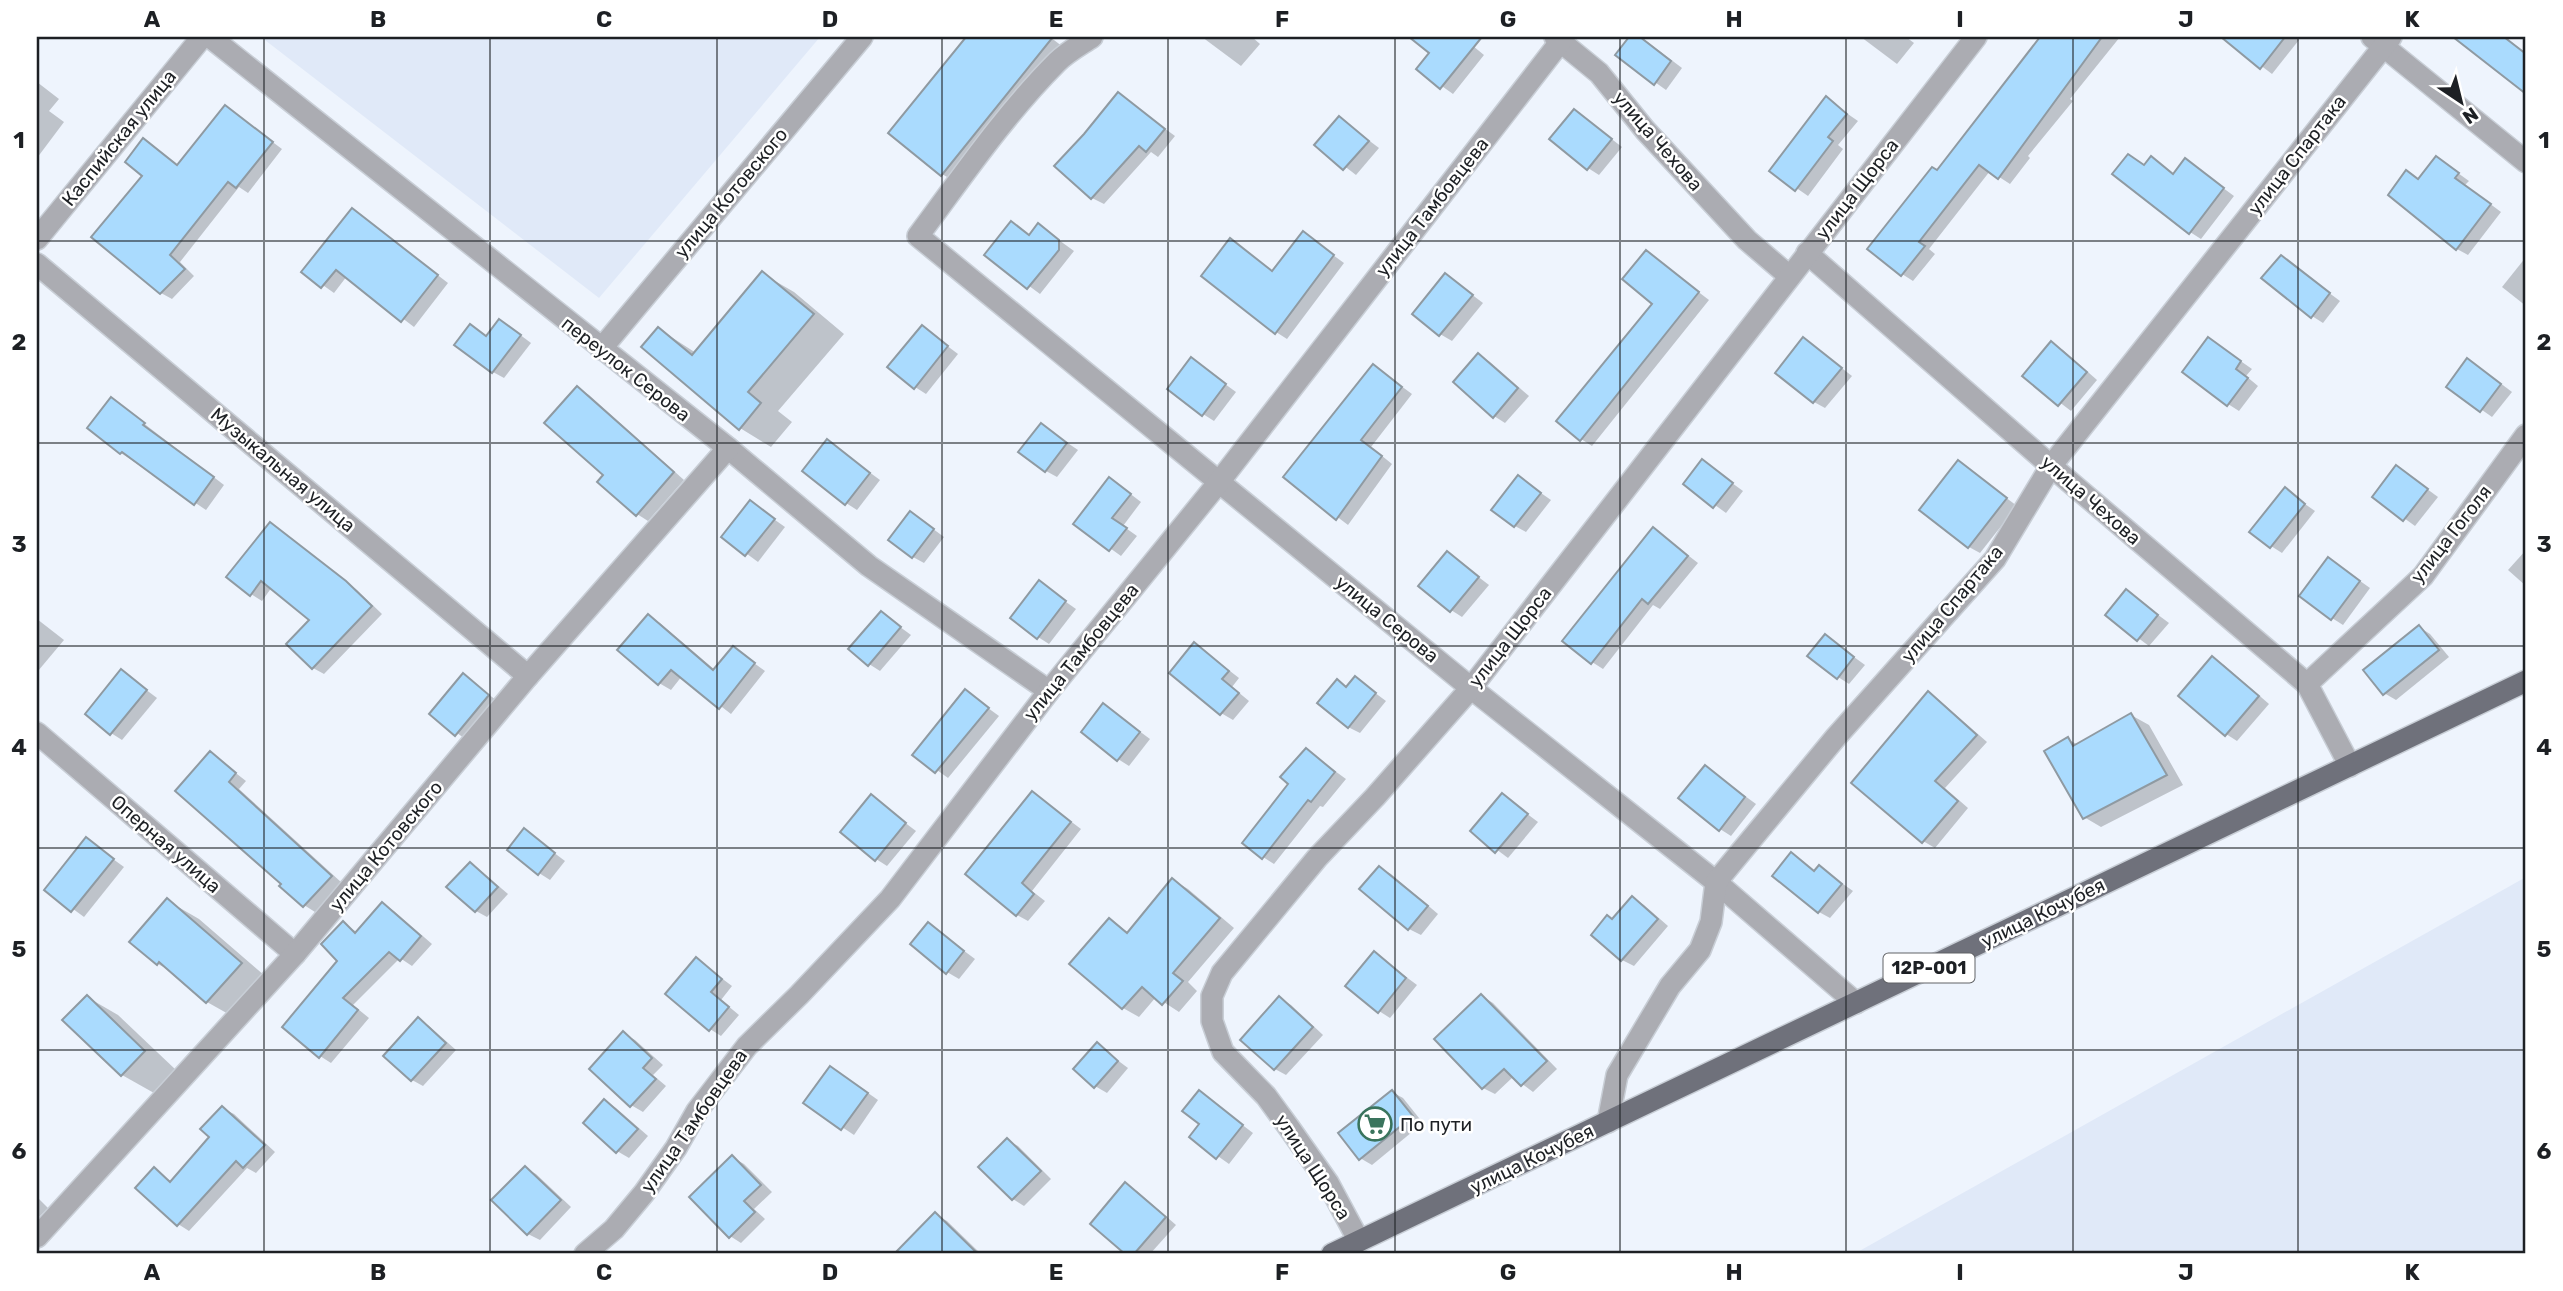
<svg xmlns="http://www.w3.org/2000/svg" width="2563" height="1291" viewBox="0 0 2563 1291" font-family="Rubik,sans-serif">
	<rect width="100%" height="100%" fill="#eef4fd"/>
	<g fill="#e0e9f8">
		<path d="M261 37H820L599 298Z"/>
		<path d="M2526 877V1254H1854Z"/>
	</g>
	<g fill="#0003">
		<path d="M969 37H1050L1067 50 959 184 942 174 891 133Z"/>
		<path d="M1202 37H1252L1260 44 1241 66Z"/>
		<path d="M1415 37H1462L1484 55 1453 94 1418 69 1432 53 1414 38Z"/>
		<path d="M1631 37H1638L1645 40 1682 68 1666 90 1617 55Z"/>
		<path d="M1861 37H1906L1914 43 1897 64Z"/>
		<path d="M2042 37H2120L2070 99 2073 101 2028 156 2030 158 2010 184 1990 171 1929 249 1935 254 1913 281 1902 274 1937 172Z"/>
		<path d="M2234 37H2294L2299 40 2272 74 2230 42Z"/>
		<path d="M2456 37H2505L2526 54V92Z"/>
		<path d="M37 82 59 99 49 111 64 122 37 158Z"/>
		<path d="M1118 94 1175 136 1158 157 1151 152 1104 204 1092 198 1057 165 1086 135Z"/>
		<path d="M1826 99 1858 121 1838 145 1843 149 1808 196 1772 171Z"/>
		<path d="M225 107 282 149 248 193 239 187 180 262 194 276 172 299 161 293 145 175 144 140 179 166Z"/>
		<path d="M1575 111 1622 147 1599 175 1588 168Z"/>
		<path d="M1339 118 1379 148 1356 175 1317 145Z"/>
		<path d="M2437 158 2469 181 2465 185 2501 212 2468 255 2457 249 2420 180Z"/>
		<path d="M2151 159 2174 175 2185 160 2234 196 2201 239 2190 232 2145 167Z"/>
		<path d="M353 210 448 283 414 327 347 276 334 293 303 271Z"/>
		<path d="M1012 223 1030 236 1038 225 1074 251 1040 294 987 255Z"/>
		<path d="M1304 234 1344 263 1287 339 1276 332 1231 240 1274 272Z"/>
		<path d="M1646 252 1709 300 1592 446 1581 439 1655 304Z"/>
		<path d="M2281 257 2340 301 2323 323 2312 316Z"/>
		<path d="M2526 257V306L2502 287Z"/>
		<path d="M763 274 794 292 844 334 778 411 792 422 771 447 740 428 659 329 696 353Z"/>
		<path d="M1446 275 1483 303 1452 341 1440 334Z"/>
		<path d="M922 327 958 354 926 394 915 387Z"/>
		<path d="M511 328 531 343 504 378 493 372 488 337Z"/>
		<path d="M1804 339 1852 376 1825 408 1814 402Z"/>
		<path d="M2209 339 2252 369 2246 376 2258 386 2239 411 2228 404Z"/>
		<path d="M2051 343 2063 350 2097 380 2071 411 2025 376Z"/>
		<path d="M1478 355 1490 362 1529 396 1505 423 1494 416Z"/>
		<path d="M1192 360 1236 392 1214 421 1203 414Z"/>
		<path d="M1374 366 1412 394 1371 447 1392 464 1348 525 1285 477Z"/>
		<path d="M2479 367 2512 392 2492 417 2448 386Z"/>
		<path d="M577 388 589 395 684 480 648 521 637 514 606 475Z"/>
		<path d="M112 399 224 485 206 510 121 453Z"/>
		<path d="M1041 425 1078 450 1057 477 1046 471Z"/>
		<path d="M827 441 880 480 857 510 846 503Z"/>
		<path d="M1703 462 1743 491 1726 513 1686 484Z"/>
		<path d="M1959 462 2017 506 1980 553 1969 547Z"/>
		<path d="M2397 467 2438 497 2415 526 2375 497Z"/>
		<path d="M1518 477 1551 500 1526 532 1515 526Z"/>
		<path d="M1120 486 1141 502 1123 526 1137 536 1121 556 1075 523Z"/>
		<path d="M2285 490 2315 511 2282 553 2271 546Z"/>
		<path d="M751 503 785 527 758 562 724 537Z"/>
		<path d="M921 520 944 537 924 563 913 557Z"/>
		<path d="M270 524 357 590 382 614 324 674 313 668 311 620 272 587 262 601 251 594Z"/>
		<path d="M1654 529 1698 563 1660 609 1653 605 1603 669 1592 662Z"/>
		<path d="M2526 550V586L2508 570Z"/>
		<path d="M1447 553 1489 585 1462 617 1451 610Z"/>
		<path d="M2339 566 2370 588 2343 625 2332 618Z"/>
		<path d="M1039 583 1076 609 1049 644 1038 637Z"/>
		<path d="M2126 591 2169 623 2149 646 2107 615Z"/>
		<path d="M881 613 911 635 880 671 869 664Z"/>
		<path d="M648 617 660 623 715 670 733 648 765 671 731 714 682 676 671 690 659 683Z"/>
		<path d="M37 619 64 640 38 671 37 670Z"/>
		<path d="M2419 627 2430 634 2449 657 2396 700 2384 693Z"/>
		<path d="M1825 636 1865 665 1849 684 1838 677Z"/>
		<path d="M1195 644 1239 678 1232 687 1249 701 1233 720 1221 713Z"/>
		<path d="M2213 658 2224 665 2269 704 2237 741 2226 734Z"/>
		<path d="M121 671 157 698 122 740 111 733Z"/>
		<path d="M464 676 500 703 468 741 431 714Z"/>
		<path d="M1355 678 1386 701 1360 733 1348 727 1337 681 1348 687Z"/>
		<path d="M966 692 999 716 948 778 915 754Z"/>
		<path d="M1928 693 1939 700 1987 742 1945 788 1968 808 1935 848 1923 841Z"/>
		<path d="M1104 705 1150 739 1129 766 1118 759Z"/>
		<path d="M2131 715 2149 725 2183 785 2101 827 2084 817 2068 739 2078 745Z"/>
		<path d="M1306 750 1346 779 1323 807 1320 806 1274 864 1263 857Z"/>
		<path d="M210 753 246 781 239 789 342 883 315 912 304 905Z"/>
		<path d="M1705 767 1756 804 1731 836 1720 829Z"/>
		<path d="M1033 793 1081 829 1032 891 1045 901 1028 921 1017 915Z"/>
		<path d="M1502 795 1538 822 1508 858 1472 831Z"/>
		<path d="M871 797 916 831 887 866 876 859Z"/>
		<path d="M525 831 565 861 550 880 539 873Z"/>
		<path d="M87 840 124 867 84 917 46 889Z"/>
		<path d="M470 864 481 871 508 894 487 917 476 911Z"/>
		<path d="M1819 867 1853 891 1830 918 1819 912Z"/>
		<path d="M1380 868 1391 874 1438 914 1421 935 1409 929 1362 889Z"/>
		<path d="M1173 880 1188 889 1234 928 1188 982 1197 991 1179 1012 1156 997 1139 1017 1123 1008 1072 963 1110 920 1129 933Z"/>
		<path d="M1633 898 1644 905 1668 926 1634 966 1622 960 1593 935 1613 921Z"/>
		<path d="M168 901 199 919 272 982 239 1020 207 1002 176 974 158 964Z"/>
		<path d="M383 905 394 911 432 944 412 966 400 958 353 1005 369 1018 331 1063 320 1056 340 961 343 923 358 933Z"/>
		<path d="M928 924 975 959 959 979 947 972Z"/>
		<path d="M1374 953 1417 985 1390 1018 1379 1011Z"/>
		<path d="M696 959 732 986 721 1000 739 1015 721 1036 710 1029Z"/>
		<path d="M1482 996 1493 1003 1557 1069 1533 1092 1513 1077 1495 1094 1483 1088 1437 1040Z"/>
		<path d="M87 997 118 1015 176 1070 154 1093 122 1075 64 1020Z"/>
		<path d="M1279 998 1291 1005 1323 1035 1286 1075 1275 1069Z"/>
		<path d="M418 1020 429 1026 456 1050 423 1086 412 1080Z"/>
		<path d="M624 1034 635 1040 663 1065 653 1075 666 1086 643 1112 631 1105Z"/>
		<path d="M1097 1045 1128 1068 1107 1093 1095 1086Z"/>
		<path d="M841 1074 878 1100 854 1135 806 1103Z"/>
		<path d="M1199 1092 1253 1133 1229 1164 1191 1137 1202 1124Z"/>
		<path d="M1392 1092 1403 1098 1423 1123 1372 1165 1360 1158Z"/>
		<path d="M605 1101 616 1108 648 1136 629 1158 617 1151Z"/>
		<path d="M222 1108 234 1114 275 1152 256 1173 247 1168 189 1231 178 1224 154 1170 172 1182 212 1137Z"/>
		<path d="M1007 1140 1018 1146 1051 1179 1024 1206 1013 1199Z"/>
		<path d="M732 1157 744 1164 772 1192 754 1209 765 1219 741 1243 730 1236Z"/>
		<path d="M525 1168 536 1174 571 1207 540 1240 528 1234Z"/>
		<path d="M1126 1185 1137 1191 1176 1225 1150 1254H1128L1092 1224Z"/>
		<path d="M37 1197 48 1208 37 1219Z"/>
		<path d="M935 1215 947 1221 981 1254H897Z"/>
	</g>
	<g fill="#aadbfe" stroke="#8f9aa2" stroke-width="2">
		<path d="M966 37H1053L941 176 888 133Z"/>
		<path d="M1409 37H1482L1440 89 1416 69 1429 53Z"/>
		<path d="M1629 37H1640L1671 61 1654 85 1615 55Z"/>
		<path d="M2040 37H2102L1998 179 1979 165 1919 242 1925 246 1901 276 1867 249 1932 167 1937 170Z"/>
		<path d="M2221 37H2285L2260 69Z"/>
		<path d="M2453 37H2504L2526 54V94Z"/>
		<path d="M1118 92 1165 129 1146 152 1139 146 1091 199 1054 166 1084 134Z"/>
		<path d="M1826 96 1847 114 1828 137 1833 141 1795 191 1769 171Z"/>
		<path d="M225 105 273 142 236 188 228 182 170 255 185 269 160 294 91 237 142 176 125 162 143 138 177 165Z"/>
		<path d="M1574 109 1612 139 1587 170 1549 139Z"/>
		<path d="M1339 116 1369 141 1343 170 1314 145Z"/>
		<path d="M2128 154 2144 165 2151 156 2173 174 2185 158 2224 188 2189 234 2112 174Z"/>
		<path d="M2436 156 2459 173 2455 178 2491 204 2456 250 2388 195 2406 170 2418 179Z"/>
		<path d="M352 208 438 275 401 322 336 270 321 288 301 272Z"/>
		<path d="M1011 221 1029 235 1038 223 1059 240V250L1027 289 984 255Z"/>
		<path d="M1303 231 1334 255 1275 334 1201 276 1230 238 1272 271Z"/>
		<path d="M1646 250 1699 292 1580 441 1556 421 1652 304 1622 279Z"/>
		<path d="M2281 255 2330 293 2311 318 2261 278Z"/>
		<path d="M762 271 814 314 748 392 761 403 739 430 641 347 658 327 692 355Z"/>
		<path d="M1445 273 1473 295 1439 336 1412 314Z"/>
		<path d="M499 319 521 335 492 373 454 345 470 324 486 336Z"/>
		<path d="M922 325 948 346 914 389 887 367Z"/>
		<path d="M1803 337 1842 368 1813 403 1775 373Z"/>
		<path d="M2208 337 2241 361 2236 369 2248 378 2227 406 2182 372Z"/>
		<path d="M2051 341 2087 372 2058 406 2022 376Z"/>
		<path d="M1478 353 1518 388 1493 418 1453 382Z"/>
		<path d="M1191 357 1226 384 1202 416 1167 389Z"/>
		<path d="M2467 358 2501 384 2480 412 2446 387Z"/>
		<path d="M1373 364 1402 387 1361 440 1382 456 1336 520 1283 477Z"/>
		<path d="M577 386 674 472 636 516 597 482 603 475 544 423Z"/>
		<path d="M111 397 145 423 143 425 214 477 194 505 122 452 120 454 87 428Z"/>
		<path d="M1041 423 1067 443 1045 472 1018 452Z"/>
		<path d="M827 439 870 473 845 505 802 471Z"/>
		<path d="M1702 459 1733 483 1713 508 1683 484Z"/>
		<path d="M1958 460 2007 498 1968 548 1919 510Z"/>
		<path d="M2396 465 2428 489 2403 521 2372 497Z"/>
		<path d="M1518 475 1541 493 1514 527 1491 510Z"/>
		<path d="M1109 477 1131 494 1112 518 1127 528 1109 551 1073 524Z"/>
		<path d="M2285 487 2305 504 2270 548 2249 532Z"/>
		<path d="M750 500 775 519 745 556 721 537Z"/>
		<path d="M910 511 934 529 912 558 888 540Z"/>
		<path d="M270 522 346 581 372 606 312 669 286 644 309 620 261 581 250 596 226 577Z"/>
		<path d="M1653 527 1688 556 1648 604 1642 599 1591 664 1562 641Z"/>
		<path d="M1447 551 1479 577 1450 612 1418 586Z"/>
		<path d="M2328 557 2360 581 2331 620 2299 596Z"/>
		<path d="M1039 580 1066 601 1037 639 1010 618Z"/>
		<path d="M2126 589 2158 615 2137 641 2105 615Z"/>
		<path d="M881 611 901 627 868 666 848 649Z"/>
		<path d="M648 614 713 670 733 646 755 663 719 709 671 670 658 685 617 650Z"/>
		<path d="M2419 625 2439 650 2383 695 2363 670Z"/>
		<path d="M1825 634 1854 657 1837 679 1807 656Z"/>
		<path d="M1194 642 1229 671 1222 679 1239 693 1220 715 1169 673Z"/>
		<path d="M2212 656 2259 696 2225 736 2178 696Z"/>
		<path d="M121 669 147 690 110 735 85 714Z"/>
		<path d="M463 673 489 695 455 736 429 714Z"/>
		<path d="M1355 676 1376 693 1348 728 1317 703 1337 679 1346 687Z"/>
		<path d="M965 689 989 708 935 773 912 755Z"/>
		<path d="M1928 691 1977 735 1935 781 1958 801 1922 843 1851 783Z"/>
		<path d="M1103 703 1140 732 1117 761 1081 732Z"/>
		<path d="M2131 713 2167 775 2083 819 2044 751 2068 737 2073 746Z"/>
		<path d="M1306 748 1335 772 1311 802 1308 800 1262 859 1242 843 1288 784 1280 777Z"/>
		<path d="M210 751 236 773 229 782 332 876 303 907 279 886 281 884 175 791Z"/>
		<path d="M1705 765 1745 797 1719 831 1678 798Z"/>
		<path d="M1032 791 1071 822 1022 883 1034 894 1016 916 965 874Z"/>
		<path d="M1502 793 1528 814 1495 853 1470 831Z"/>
		<path d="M871 794 906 823 875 861 840 832Z"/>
		<path d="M524 828 555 853 538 875 507 850Z"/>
		<path d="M86 837 114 859 71 912 44 890Z"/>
		<path d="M1791 852 1814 871 1819 865 1842 884 1818 913 1772 876Z"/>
		<path d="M470 862 498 887 475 912 446 887Z"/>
		<path d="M1379 866 1428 906 1408 930 1359 889Z"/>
		<path d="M1172 878 1220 918 1173 973 1183 981 1162 1005 1142 987 1122 1009 1069 964 1109 918 1127 933Z"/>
		<path d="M1632 896 1658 919 1621 961 1591 935 1607 915 1612 919Z"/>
		<path d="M167 898 242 963 206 1003 159 962 157 965 129 942Z"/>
		<path d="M382 902 421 936 400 961 389 952 343 998 358 1010 319 1058 282 1027 337 961 321 944 343 921 355 933Z"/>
		<path d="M928 922 964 951 946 974 910 944Z"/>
		<path d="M1374 951 1406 978 1378 1013 1345 986Z"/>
		<path d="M696 957 722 979 711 992 729 1007 709 1031 665 994Z"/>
		<path d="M1481 994 1547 1061 1521 1086 1504 1069 1482 1089 1434 1039Z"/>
		<path d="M87 995 145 1051 121 1076 62 1020Z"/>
		<path d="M1279 996 1313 1027 1274 1070 1240 1040Z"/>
		<path d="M418 1017 446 1043 411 1081 383 1056Z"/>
		<path d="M623 1031 652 1058 643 1068 656 1079 630 1107 589 1069Z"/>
		<path d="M1097 1042 1118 1061 1094 1088 1073 1069Z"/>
		<path d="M830 1066 868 1093 841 1130 803 1103Z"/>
		<path d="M1199 1090 1243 1125 1216 1159 1189 1137 1199 1124 1182 1111Z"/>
		<path d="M1392 1090 1413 1116 1359 1160 1338 1133Z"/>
		<path d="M604 1099 638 1129 616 1153 583 1123Z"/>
		<path d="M222 1106 265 1145 243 1168 236 1161 177 1226 135 1188 154 1167 170 1182 209 1137 200 1129Z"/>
		<path d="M1007 1138 1041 1171 1012 1200 978 1167Z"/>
		<path d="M732 1155 761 1185 744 1201 755 1212 729 1238 689 1197Z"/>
		<path d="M525 1166 561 1200 527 1235 491 1200Z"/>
		<path d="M1125 1182 1166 1217 1134 1254H1125L1090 1224Z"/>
		<path d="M935 1212 978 1254H894Z"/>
	</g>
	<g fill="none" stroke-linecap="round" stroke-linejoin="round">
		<defs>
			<g id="minor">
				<path d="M210 37 728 448 869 566 1049 691"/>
				<path d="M1092 37C1080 45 1067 52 1057 62 1005 114 962 177 918 236L1471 688 1716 882 1856 1003"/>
				<path d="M1555 37 1599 73 1645 130 1747 240 1789 276"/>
				<path d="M2372 37 2526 162"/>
				<path d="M37 239 202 37"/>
				<path d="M1807 253 2051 466 2307 684 2350 766"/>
				<path d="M37 264 528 676"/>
				<path d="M601 349 862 37"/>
				<path d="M2307 684 2423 576 2526 435"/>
				<path d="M37 733 295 954"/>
				<path d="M1608 1122 1617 1075 1670 986 1700 950 1711 922 1716 882 1836 737 1995 559 2051 466 2391 37"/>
				<path d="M37 1237 295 954 528 676 728 448"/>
				<path d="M1359 1241 1328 1183 1290 1129 1266 1096 1223 1052 1212 1021V996L1222 973 1317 858 1375 797 1471 688 1976 37"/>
				<path d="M585 1254 614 1229 644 1193 676 1148 697 1111 747 1046 799 995 890 899 1049 691 1219 482 1564 37"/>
			</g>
			<path id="primary" d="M1332 1254 2526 681"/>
		</defs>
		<use href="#minor" stroke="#c8ced6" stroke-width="24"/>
		<use href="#primary" stroke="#c8ced6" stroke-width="24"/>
		<use href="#minor" stroke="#abacb2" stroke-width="21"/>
		<use href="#primary" stroke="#6f717b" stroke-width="21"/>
	</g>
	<path fill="none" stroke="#1d2024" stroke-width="2" stroke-opacity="0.55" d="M264 37V1254M490 37V1254M717 37V1254M942 37V1254M1168 37V1254M1395 37V1254M1620 37V1254M1846 37V1254M2073 37V1254M2298 37V1254M37 241H2526M37 443H2526M37 646H2526M37 848H2526M37 1050H2526"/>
	<defs>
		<symbol id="supermarket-ring" viewBox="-11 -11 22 22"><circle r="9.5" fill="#fff" stroke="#3a745d" stroke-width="1.5"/><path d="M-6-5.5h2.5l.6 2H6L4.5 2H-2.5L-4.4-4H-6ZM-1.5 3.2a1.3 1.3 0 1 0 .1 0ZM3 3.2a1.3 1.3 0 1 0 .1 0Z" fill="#3a745d"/></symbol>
	</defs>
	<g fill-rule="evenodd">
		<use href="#supermarket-ring" x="1356" y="1105" width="38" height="38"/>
	</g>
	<g text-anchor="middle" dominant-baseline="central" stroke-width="5" stroke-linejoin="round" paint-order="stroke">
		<rect fill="#fff" stroke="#616366" stroke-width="2" x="1883.5" y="953.5" width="91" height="29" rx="5"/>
		<g font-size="18" font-weight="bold" fill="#1d2024">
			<text x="1929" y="968">12Р-001</text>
		</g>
		<g font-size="19" fill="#1d2024" stroke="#fff">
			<text transform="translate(119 138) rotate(-51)">Каспийская улица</text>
			<text transform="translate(1658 141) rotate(49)">улица Чехова</text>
			<text transform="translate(2297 155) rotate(-52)">улица Спартака</text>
			<text transform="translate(1857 189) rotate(-52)">улица Щорса</text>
			<text transform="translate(731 193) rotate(-50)">улица Котовского</text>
			<text transform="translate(1432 207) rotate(-52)">улица Тамбовцева</text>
			<text transform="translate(626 369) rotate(38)">переулок Серова</text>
			<text transform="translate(283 470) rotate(40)">Музыкальная улица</text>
			<text transform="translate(2091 500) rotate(41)">улица Чехова</text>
			<text transform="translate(2451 534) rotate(-52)">улица Гоголя</text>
			<text transform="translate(1952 604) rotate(-50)">улица Спартака</text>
			<text transform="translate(1387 619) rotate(39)">улица Серова</text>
			<text transform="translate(1510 637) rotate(-52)">улица Щорса</text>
			<text transform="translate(1081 652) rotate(-51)">улица Тамбовцева</text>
			<text transform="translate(166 844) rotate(41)">Оперная улица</text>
			<text transform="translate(386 846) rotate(-50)">улица Котовского</text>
			<text transform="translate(2043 913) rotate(-26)">улица Кочубея</text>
			<text transform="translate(694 1121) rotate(-55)">улица Тамбовцева</text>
			<text transform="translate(1532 1159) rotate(-26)">улица Кочубея</text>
			<text transform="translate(1313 1167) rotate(57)">улица Щорса</text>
		</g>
		<g font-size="19" fill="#1d2024" stroke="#fff" text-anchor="start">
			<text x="1400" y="1124">По пути</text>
		</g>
	</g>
	<rect width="2563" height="1291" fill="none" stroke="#ffffff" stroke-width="77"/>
	<g transform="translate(2461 102) rotate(145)" stroke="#ffffff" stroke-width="5" paint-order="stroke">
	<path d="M0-5L12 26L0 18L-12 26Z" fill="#1d2024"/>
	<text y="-10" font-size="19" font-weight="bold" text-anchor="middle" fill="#1d2024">N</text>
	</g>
	<rect x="38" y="38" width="2486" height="1214" fill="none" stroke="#1d2024" stroke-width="2.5"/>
	<g font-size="23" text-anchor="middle" font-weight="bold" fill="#1d2024">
		<text x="152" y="27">A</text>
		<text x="378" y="27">B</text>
		<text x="604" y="27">C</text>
		<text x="830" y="27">D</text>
		<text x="1056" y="27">E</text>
		<text x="1282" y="27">F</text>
		<text x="1508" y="27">G</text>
		<text x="1734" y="27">H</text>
		<text x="1960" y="27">I</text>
		<text x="2186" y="27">J</text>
		<text x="2412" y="27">K</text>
		<text x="19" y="148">1</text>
		<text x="2544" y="148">1</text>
		<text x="19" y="350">2</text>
		<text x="2544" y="350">2</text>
		<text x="19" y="552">3</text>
		<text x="2544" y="552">3</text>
		<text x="19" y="755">4</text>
		<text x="2544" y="755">4</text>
		<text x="19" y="957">5</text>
		<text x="2544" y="957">5</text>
		<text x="19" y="1159">6</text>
		<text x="2544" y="1159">6</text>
		<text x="152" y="1280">A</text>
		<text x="378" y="1280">B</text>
		<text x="604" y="1280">C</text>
		<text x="830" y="1280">D</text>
		<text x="1056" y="1280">E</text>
		<text x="1282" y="1280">F</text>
		<text x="1508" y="1280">G</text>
		<text x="1734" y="1280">H</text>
		<text x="1960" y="1280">I</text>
		<text x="2186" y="1280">J</text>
		<text x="2412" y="1280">K</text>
	</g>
</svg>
